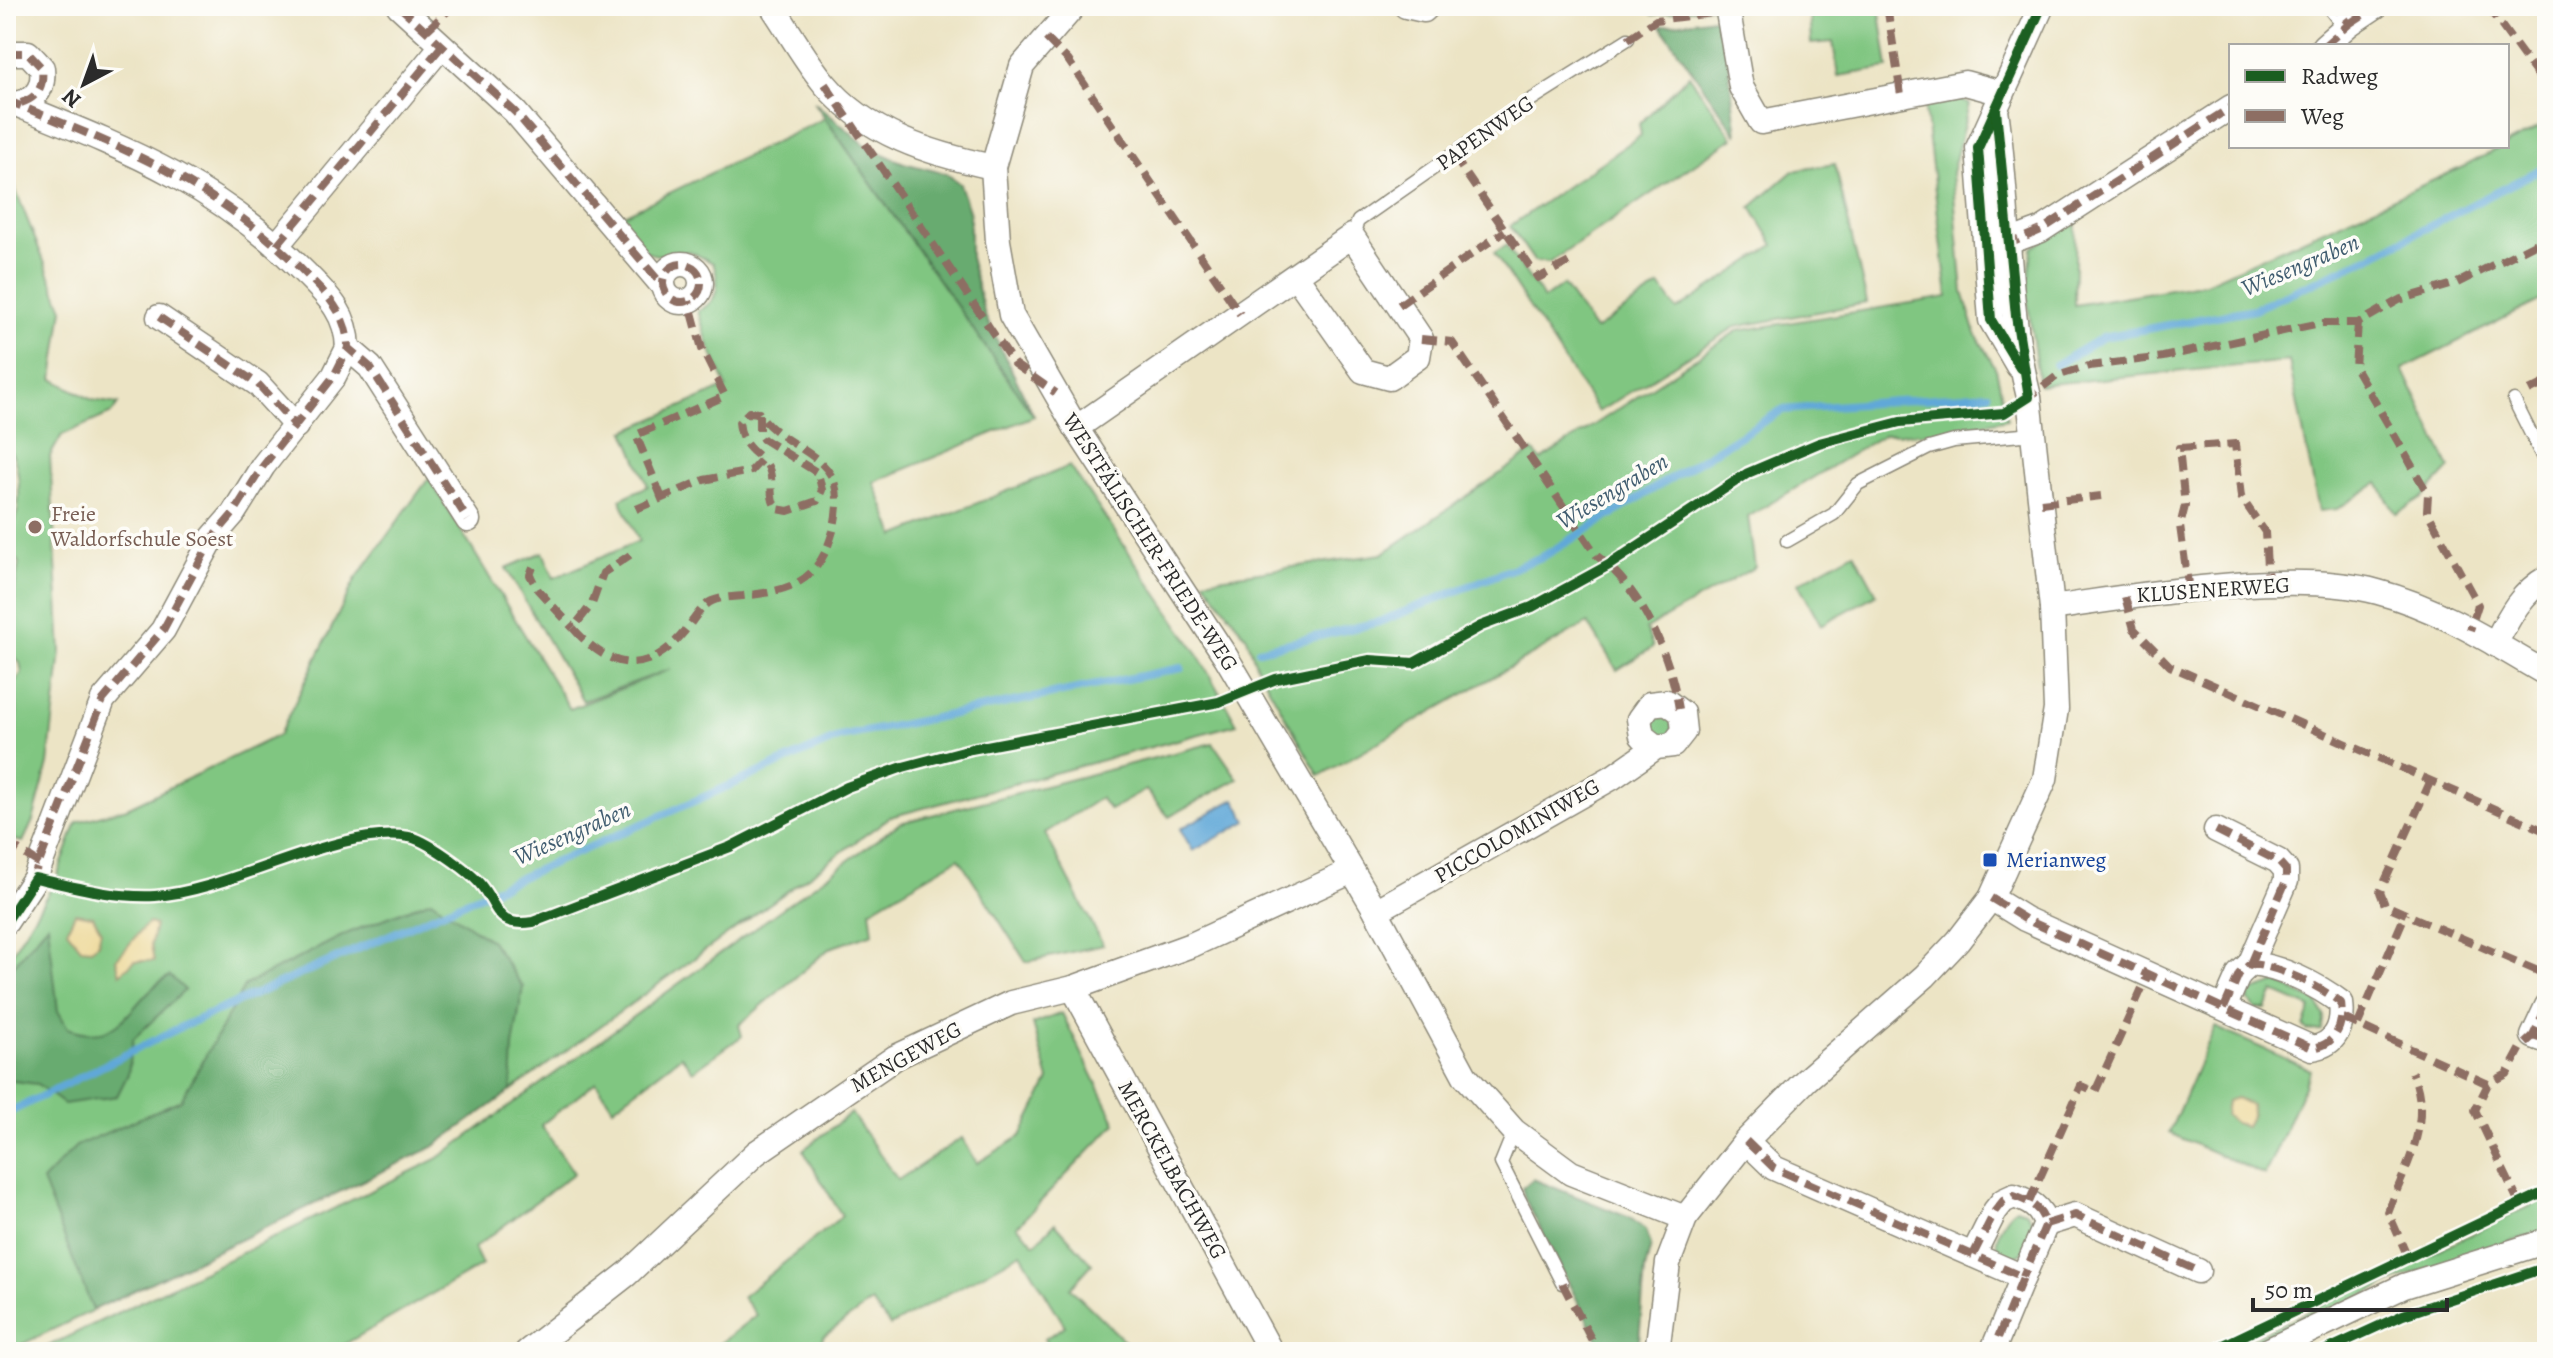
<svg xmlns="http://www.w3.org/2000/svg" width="2553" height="1358" viewBox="0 0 2553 1358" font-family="Alegreya,serif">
	<rect width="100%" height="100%" fill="#fdfcf7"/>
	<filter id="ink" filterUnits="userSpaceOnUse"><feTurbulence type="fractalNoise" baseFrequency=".0125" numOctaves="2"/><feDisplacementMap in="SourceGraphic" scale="16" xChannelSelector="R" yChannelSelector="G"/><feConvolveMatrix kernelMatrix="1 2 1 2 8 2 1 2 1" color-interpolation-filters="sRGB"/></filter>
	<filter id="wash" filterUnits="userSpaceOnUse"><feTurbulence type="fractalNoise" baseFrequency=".006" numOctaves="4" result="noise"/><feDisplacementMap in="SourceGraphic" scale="32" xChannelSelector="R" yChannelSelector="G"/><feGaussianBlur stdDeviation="1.8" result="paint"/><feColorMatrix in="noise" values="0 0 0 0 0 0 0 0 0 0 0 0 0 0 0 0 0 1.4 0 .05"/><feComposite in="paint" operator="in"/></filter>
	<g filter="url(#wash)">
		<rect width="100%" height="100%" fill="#ece4c5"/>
		<g fill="#80c681" stroke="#567856" stroke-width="2">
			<path d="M1809 6H1879L1888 68 1838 76 1833 42 1811 44Z"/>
			<path d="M1689 75 1733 138 1549 263 1534 261 1510 226 1641 135 1639 124Z"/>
			<path d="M1953 97 1969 104 1952 173 1963 292 1976 334 1996 369 2007 419 1938 433 1885 434 1748 517 1755 567 1646 629 1653 647 1617 670 1588 623 1319 776 1256 665 1247 638 1204 580 1382 554 1533 451 1541 460 1737 331 1948 297 1924 101Z"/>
			<path d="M825 118 1034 416 874 482 895 536 1070 466 1196 651 1237 724 890 817 433 1147 6 1352V956L13 951 55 882 77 822 127 808 279 735 355 580 429 478 570 709 671 669 583 701 506 568 543 552 554 578 639 541 620 499 648 486 625 431 727 387 709 347 698 311C720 301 720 282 713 263L690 251C644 261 644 254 615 219Z"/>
			<path d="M2547 123V297L2403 369 2450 468 2421 499 2396 514 2378 483 2337 509 2319 511 2289 361 2039 385 2027 297 2032 248 2076 220 2074 305 2206 283 2467 165Z"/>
			<path d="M1835 164 1867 303 1735 327 1598 412 1494 253 1506 245 1544 299 1563 285 1595 330 1660 286 1677 310 1774 245 1751 207 1793 171Z"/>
			<path d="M6 166 63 309 53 379 92 400 118 404 112 413 62 435 50 456 61 652 48 764 33 821 23 842 6 838C6 820 3 799 6 781 12 746 22 719 13 684L22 673 20 663 6 647V624L15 622 14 592 19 563C13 554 6 545 9 533 11 525 17 518 18 509 20 491 20 458 6 446Z"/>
			<path d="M1854 552 1877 594 1821 625 1798 583Z"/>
			<path d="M1655 713 1672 715V735L1655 737 1649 721Z"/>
			<path d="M1213 743 1238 779 1169 817 1146 790 1110 810 1100 798 1045 833 1103 945 1026 962 959 858 870 910 873 933 830 948 739 1025 742 1036 693 1071 681 1056 613 1108 596 1082 541 1125 574 1173 474 1248 482 1265 331 1352H36L437 1159 900 823Z"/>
			<path d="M2276 983 2316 1001 2324 1016 2321 1030 2308 1031 2304 1027 2311 1008 2274 992 2266 1009H2256L2248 1000 2250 992Z"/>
			<path d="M1062 1013 1116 1123 1017 1226 1035 1244 1055 1223 1092 1264 1070 1288 1131 1347 1127 1352H1052L1044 1339 1065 1326 1021 1253 890 1326 871 1302 823 1337 819 1352H709L756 1315 742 1297 842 1216 803 1150 851 1113 898 1180 962 1138 977 1163 1021 1136 1049 1080 1033 1024Z"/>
			<path d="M2215 1027 2311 1070 2265 1175 2169 1133Z"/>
			<path d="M2547 1198V1230L2401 1278 2242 1352H2223Z"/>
			<path d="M2016 1208 2026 1211 2035 1225 2022 1253 2010 1258 1998 1253C1993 1238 2003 1217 2016 1208Z"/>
		</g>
		<g fill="#68ab6f" stroke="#4a6b4d" stroke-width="2">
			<path d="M1647 6H1713L1653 15Z"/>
			<path d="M1713 18 1721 20 1724 28 1737 135 1661 26Z"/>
			<path d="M814 102 869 148 904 163 947 174 960 184 970 214V257L985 316 1034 416Z"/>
			<path d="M431 900 491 941 523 987 513 1046 511 1091 433 1147 93 1310 42 1181 76 1146 181 1100 245 985 346 934Z"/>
			<path d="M48 924 58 1011 68 1028C126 1049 128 997 170 976L185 990 133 1039 128 1074 117 1096 64 1104 37 1084 6 1080V974Z"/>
			<path d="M1533 1179 1630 1218 1646 1230 1651 1245 1645 1270 1638 1352H1604L1525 1199 1522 1188Z"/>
		</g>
		<g fill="#eeda9e" stroke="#8c8264" stroke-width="2">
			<path d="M75 913 93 916 101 930 98 944 91 949 81 948 67 930Z"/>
			<path d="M149 923 155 925 151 944 154 961H135L120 974 116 959C130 947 135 933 149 923Z"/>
			<path d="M2236 1098 2251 1105 2252 1115 2246 1126 2234 1123 2225 1115 2227 1101Z"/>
		</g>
		<path fill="#61a8d8" stroke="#466a82" stroke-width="2" d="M1235 799 1247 821 1193 851 1180 829Z"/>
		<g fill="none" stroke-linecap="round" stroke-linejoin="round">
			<g stroke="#61a8d8" stroke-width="8">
				<path d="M2056 365 2103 337 2254 309 2368 258 2547 166"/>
				<path d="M1259 650 1379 622 1544 556 1782 410 1988 394"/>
				<path d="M6 1114 183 1026 840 737 1181 668"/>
			</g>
		</g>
	</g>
	<g filter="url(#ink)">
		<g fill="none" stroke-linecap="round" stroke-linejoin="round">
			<defs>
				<g id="lane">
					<path d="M1352 236 1358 221 1531 100 1628 39"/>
					<path d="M2514 400 2547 466"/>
					<path d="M1787 541 1834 514 1858 484 1929 448 1954 441 2033 434"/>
					<path d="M1514 1131 1501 1163 1562 1283"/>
				</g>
				<g id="street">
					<path d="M399 6 515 112 663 286"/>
					<path d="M772 6C789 31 805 60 824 83 866 134 931 154 993 167"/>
					<path d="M1074 6 1022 66 993 167 998 241 1011 315 1076 428 1226 657 1376 911 1465 1076 1514 1131 1571 1173 1685 1218"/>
					<path d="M1406 6 1424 10 1428 6"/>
					<path d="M1727 6 1741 87 1761 122 1965 83 2002 93"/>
					<path d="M2349 24 2376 6"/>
					<path d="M2324 46 2349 24 2335 6"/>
					<path d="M6 53H28L42 68C44 85 39 97 21 103"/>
					<path d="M6 100C121 147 214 181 304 272 328 296 347 313 348 348L370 367 468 520"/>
					<path d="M277 245 441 47"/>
					<path d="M1995 247 2041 230 2231 107"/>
					<circle cx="682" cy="283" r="19"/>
					<path d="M159 317 258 384 296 426"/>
					<path d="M2018 366 1991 320 1978 148 2042 6"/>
					<path d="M1076 428 1352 236 1421 339 1418 357 1389 378 1363 371 1296 276"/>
					<path d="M2052 608C2141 595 2293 569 2378 592 2439 608 2493 643 2547 674"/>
					<path d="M2495 644C2508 619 2521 592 2547 578"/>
					<path d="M2216 830 2278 861 2286 870V881L2250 964"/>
					<path d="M1991 898 2025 919 2312 1048C2336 1045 2344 1025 2341 1003 2318 985 2279 966 2250 964L2239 974 2224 1008"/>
					<path d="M1376 911 1613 777 1656 747 1642 736 1639 719 1650 704 1667 702 1682 713 1684 731 1673 745 1656 747"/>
					<path d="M6 922 35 878 103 700 163 630 213 537 233 514 263 466 334 376 348 348"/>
					<path d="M1073 988 1271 1352"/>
					<path d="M2547 1006 2533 1036 2547 1041"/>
					<path d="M1746 1141 1774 1168 2023 1277 1992 1352"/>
					<path d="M2046 1224 2075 1215 2198 1271"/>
					<path d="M1973 1255 1995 1211 2003 1201 2014 1196C2031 1202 2040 1207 2046 1224L2023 1277"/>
					<path d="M527 1352 627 1274 756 1153 896 1057 1011 1003 1073 988 1194 944 1350 872"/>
					<path d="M1657 1352 1668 1263 1685 1218 1746 1141 1806 1080 1925 976 1958 941 1991 898 2045 779 2056 709 2052 608 2029 397C2005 304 2010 205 1996 110"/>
					<path d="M2265 1352 2404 1286 2547 1241"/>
				</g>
			</defs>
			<use href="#lane" stroke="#8c8878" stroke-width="15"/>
			<use href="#street" stroke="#8c8878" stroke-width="27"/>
			<use href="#lane" stroke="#fff" stroke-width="12"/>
			<use href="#street" stroke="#fff" stroke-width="24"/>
			<g stroke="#8d6e63" stroke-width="8" stroke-dasharray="16 8" stroke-linecap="butt">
				<path d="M399 6 515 112 663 286"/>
				<path d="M1887 6 1901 95"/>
				<path d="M2487 6 2547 88"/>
				<path d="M2349 24 2376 6"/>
				<path d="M427 30 453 6"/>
				<path d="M1046 38 1068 60 1240 314"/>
				<path d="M1628 39 1656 20 1728 11"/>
				<path d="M2324 46 2349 24 2335 6"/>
				<path d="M6 53H28L42 68C44 85 39 97 21 103"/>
				<path d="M825 84 1014 364 1056 393"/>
				<path d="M6 100C121 147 214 181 304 272 328 296 347 313 348 348L370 367 468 520"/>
				<path d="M1453 155 1538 278 1571 261"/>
				<path d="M277 245 441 47"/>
				<path d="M2004 246 2041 230 2231 107"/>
				<circle cx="682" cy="283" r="19"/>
				<path d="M1399 305 1505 231"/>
				<path d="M159 317 258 384 296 426"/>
				<path d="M2358 323 2355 367 2428 494 2427 511 2478 605 2470 630"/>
				<path d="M1421 339 1452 342 1597 556C1642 589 1670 655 1679 709"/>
				<path d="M2529 391 2547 382"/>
				<path d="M2024 401 2057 376 2089 366 2163 357 2320 323H2358L2399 300 2457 283 2547 238"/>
				<path d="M759 414V433L763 439 818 473 822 490 817 501 788 511 777 509C765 493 779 474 762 459"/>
				<path d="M662 498 636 435 725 396 702 349 689 301"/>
				<path d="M2041 503 2101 496"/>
				<path d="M630 555 603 573 592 604 573 628C609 669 646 678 684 632 692 623 701 606 712 601 722 597 732 597 743 596 792 590 818 583 833 531 837 515 840 492 832 477 817 449 777 442 759 413L749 412 739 422C741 440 747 447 762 459L751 471 704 480 634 510"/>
				<path d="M533 567 530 575 538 590 573 628"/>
				<path d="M2189 591 2180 526 2185 506 2179 448 2235 444 2241 497 2265 532 2268 585"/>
				<path d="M2125 597 2134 629 2170 666 2547 832"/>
				<path d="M2431 780 2380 892 2385 905 2547 975"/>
				<path d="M2216 830 2278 861 2286 870V881L2250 964"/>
				<path d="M6 842 40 864"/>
				<path d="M31 883 103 700 163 630 213 537 233 514 263 466 334 376 348 348"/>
				<path d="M1991 898 2025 919 2312 1048C2336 1045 2344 1025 2341 1003 2318 985 2279 966 2250 964L2239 974 2224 1008"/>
				<path d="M2547 1006 2533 1036 2547 1041"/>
				<path d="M2343 1018 2488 1084"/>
				<path d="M2358 1024 2406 913"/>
				<path d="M1746 1141 1774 1168 2023 1277 1992 1352"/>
				<path d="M2029 1202 2081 1086 2095 1092 2148 975"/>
				<path d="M2520 1205 2475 1110 2488 1084 2507 1074 2522 1046 2533 1036"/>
				<path d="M2046 1224 2075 1215 2198 1271"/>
				<path d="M1973 1255 1995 1211 2003 1201 2014 1196C2031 1202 2040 1207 2046 1224L2023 1277"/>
				<path d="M2408 1257 2388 1212C2406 1165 2434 1121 2412 1072"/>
				<path d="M1562 1283 1598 1352"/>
			</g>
			<defs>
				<g id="cycleway">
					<path d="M2020 368 1991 320 1978 148 2042 6"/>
					<path d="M6 922 35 878C74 887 114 898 155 896 232 891 337 825 409 837 425 839 469 871 480 884 499 907 495 928 533 922L730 847 847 787 903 767 971 749 1219 702 1276 679 1370 660 1414 663 1481 626 1532 607 1609 565 1748 473 1819 443 1900 422 2004 413 2029 397 2016 316 1996 110"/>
					<path d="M2209 1352 2547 1191"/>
					<path d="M2322 1352 2403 1315 2547 1267"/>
				</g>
			</defs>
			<use href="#cycleway" stroke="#fdfcf7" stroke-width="15"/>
			<use href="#cycleway" stroke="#1b5e20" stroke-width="10"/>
		</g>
	</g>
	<circle fill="#8d6e63" stroke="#fdfcf7" stroke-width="3" cx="35" cy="527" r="8"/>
	<rect fill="#1a4fb4" stroke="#fdfcf7" stroke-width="3" x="1982" y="852" width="16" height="16" rx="4"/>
	<g text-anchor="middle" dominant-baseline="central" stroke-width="7" stroke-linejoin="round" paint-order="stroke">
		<g font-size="22" fill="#2b2b2b" stroke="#fdfcf7">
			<text transform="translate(1485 133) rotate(-35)">PAPENWEG</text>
			<text transform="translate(1150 542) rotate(57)">WESTFÄLISCHER-FRIEDE-WEG</text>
			<text transform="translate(2213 590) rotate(-4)">KLUSENERWEG</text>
			<text transform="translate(1517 831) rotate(-30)">PICCOLOMINIWEG</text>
			<text transform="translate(906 1057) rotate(-29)">MENGEWEG</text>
			<text transform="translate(1172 1170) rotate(61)">MERCKELBACHWEG</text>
		</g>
		<g font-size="22" fill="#785e54" stroke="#fdfcf7" text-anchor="start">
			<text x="51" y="514">Freie<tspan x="51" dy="25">Waldorfschule Soest</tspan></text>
		</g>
		<g font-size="22" fill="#164399" stroke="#fdfcf7" text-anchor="start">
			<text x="2006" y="860">Merianweg</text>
		</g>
		<g font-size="24" font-style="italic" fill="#415d70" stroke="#fdfcf7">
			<text transform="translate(2300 265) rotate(-23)">Wiesengraben</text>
			<text transform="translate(1612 491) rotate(-31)">Wiesengraben</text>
			<text transform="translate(572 833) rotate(-24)">Wiesengraben</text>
		</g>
	</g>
	<rect width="2553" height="1358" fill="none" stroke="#fdfcf7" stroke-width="32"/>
	<rect x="2229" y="44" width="280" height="104" fill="#fdfcf7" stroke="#a9a8a5" stroke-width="2"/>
	<rect x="2245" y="70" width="40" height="12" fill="#1b5e20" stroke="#a9a8a5" stroke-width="2"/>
	<text x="2301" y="84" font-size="24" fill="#2b2b2b">Radweg</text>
	<rect x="2245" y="110" width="40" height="12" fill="#8d6e63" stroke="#a9a8a5" stroke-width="2"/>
	<text x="2301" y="124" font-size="24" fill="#2b2b2b">Weg</text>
	<g transform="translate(84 84) rotate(221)" stroke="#fdfcf7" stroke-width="6" paint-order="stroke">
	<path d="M0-6L14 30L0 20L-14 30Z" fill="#2b2b2b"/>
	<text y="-12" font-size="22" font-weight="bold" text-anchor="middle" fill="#2b2b2b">N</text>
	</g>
	<path d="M2253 1298v12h194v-12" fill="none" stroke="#2b2b2b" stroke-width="4"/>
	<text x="2265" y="1298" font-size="24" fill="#2b2b2b" stroke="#fdfcf7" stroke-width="6" paint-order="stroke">50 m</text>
</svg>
